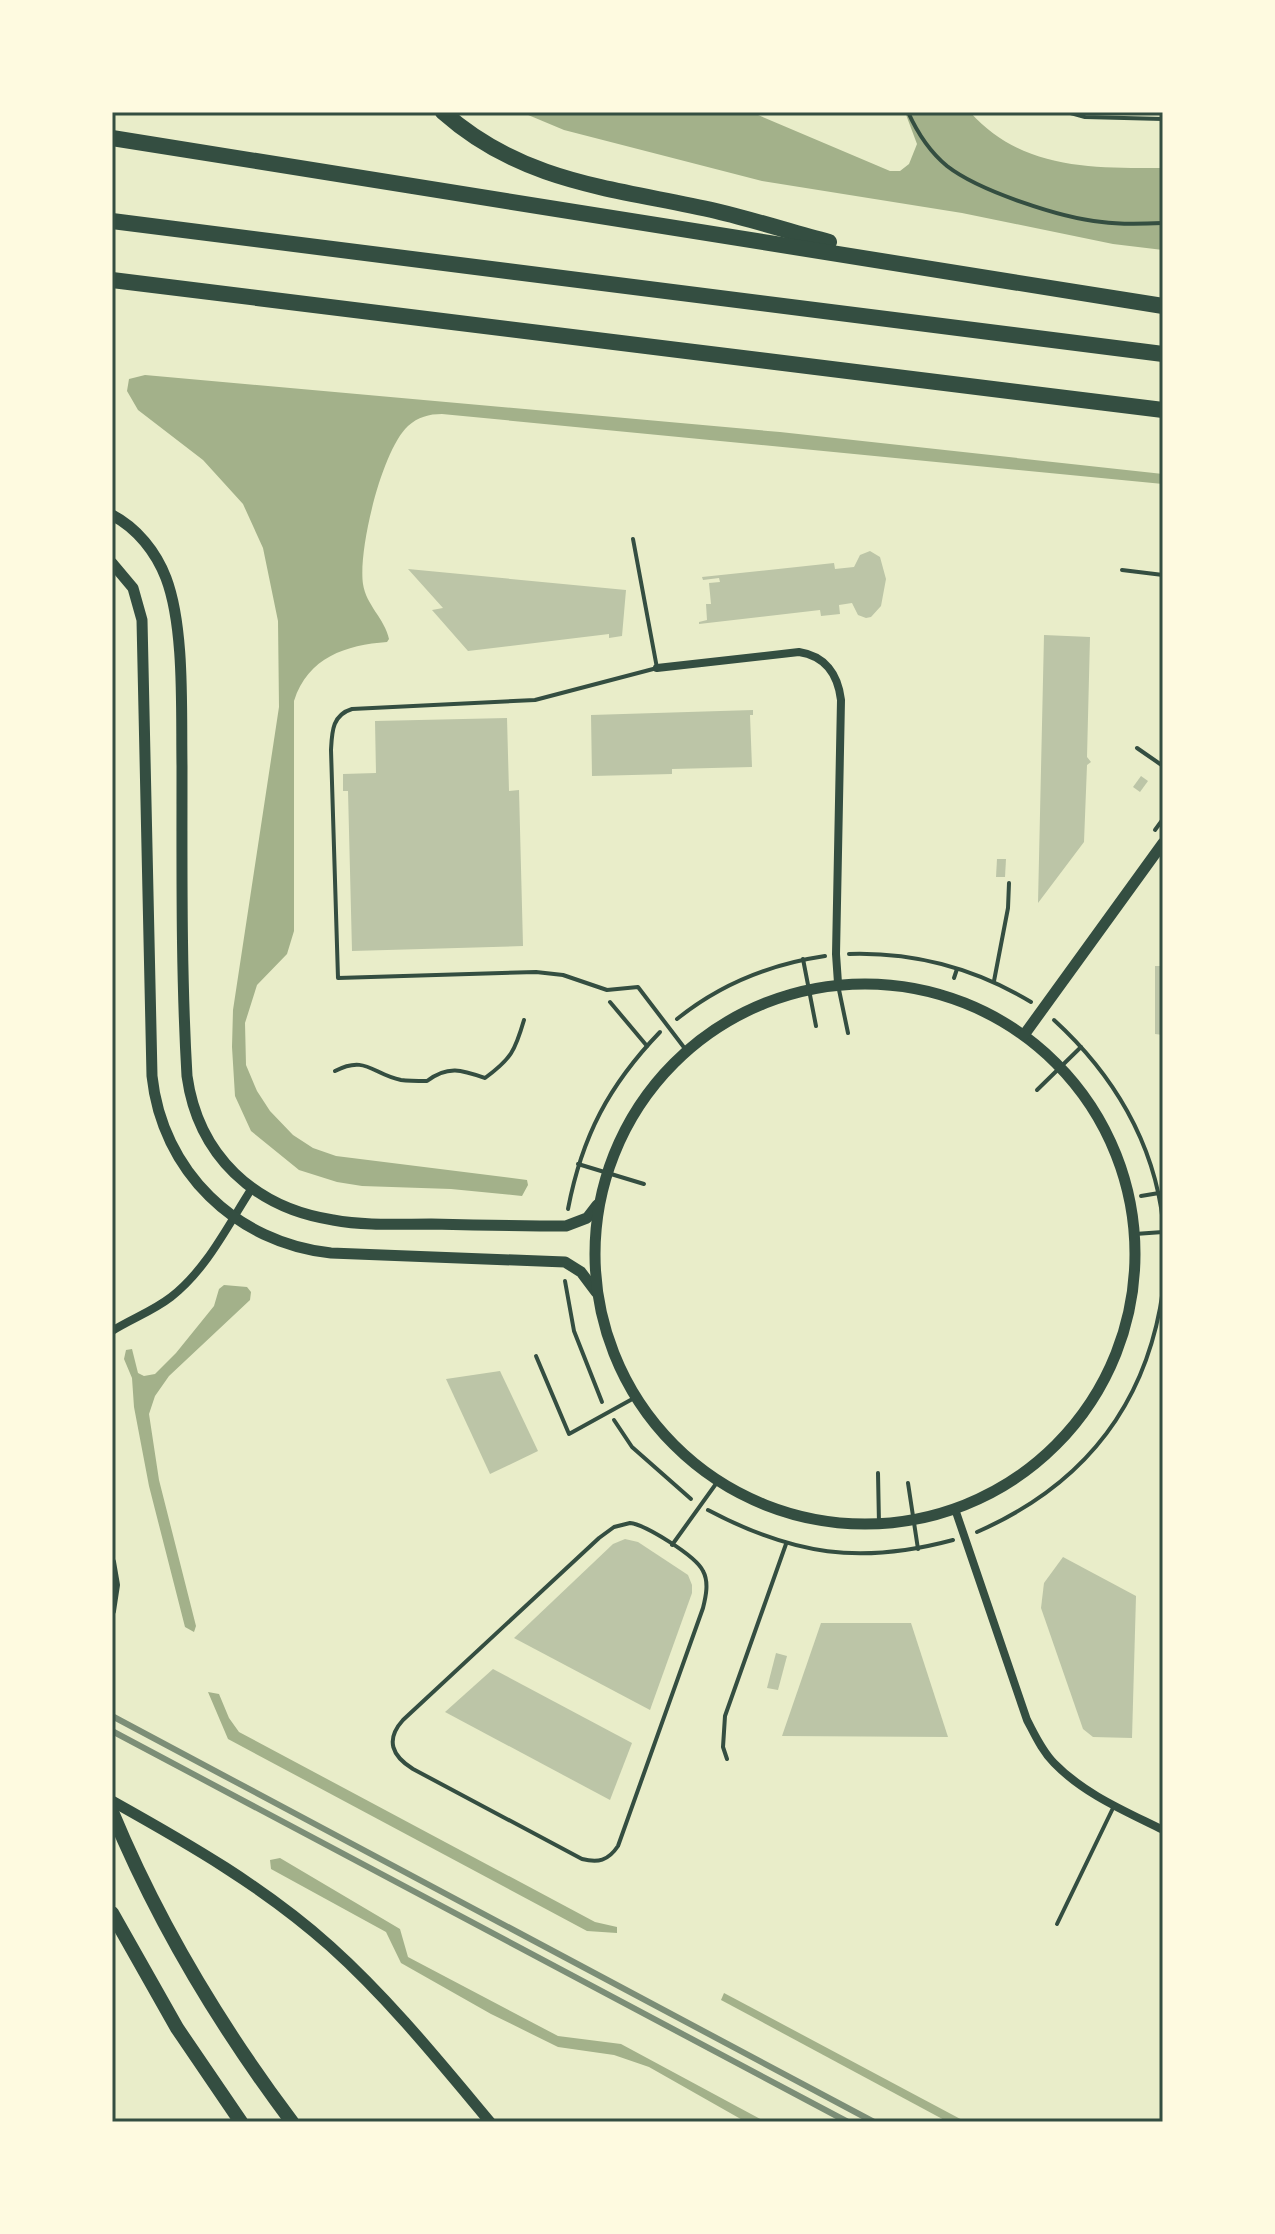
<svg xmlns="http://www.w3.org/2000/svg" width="1275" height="2234" viewBox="0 0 1275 2234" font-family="'Libre Baskerville',serif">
	<rect width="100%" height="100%" fill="#e9edc9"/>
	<g fill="#a3b18a">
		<path d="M521 112H751L890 171H900L909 164 917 144 905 112H970C1022 170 1091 168 1163 168V250L1113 244 962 213 762 181 564 130Z"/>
		<path d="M145 375 780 432 1163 474V484L442 414C429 414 418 417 408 426 382 450 358 549 363 584 366 605 385 619 389 639L387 642C346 645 308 657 294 701V931L287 954 257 985 245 1023 246 1065 257 1091 270 1111 293 1135 313 1148 336 1156 527 1180 528 1185 522 1196 451 1189 362 1186 337 1182 299 1170 251 1131 235 1096 232 1047 233 1010 279 707 278 621 263 548 243 504 203 460 138 410 127 391 129 379Z"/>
		<path d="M224 1285 247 1287 251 1292 250 1300 169 1376 155 1396 149 1414 159 1480 196 1626 194 1632 185 1627 149 1486 134 1407 132 1378 124 1359 126 1350 132 1349 138 1373 144 1376 155 1374 176 1353 214 1306 219 1289Z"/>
		<path d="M208 1692 219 1694 229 1718 239 1732 595 1922 617 1927V1933L587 1931 228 1739Z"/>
		<path d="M280 1858 400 1929 408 1957 558 2036 621 2044 766 2122H746L649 2067 614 2055 558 2047 491 2014 401 1963 386 1932 271 1869 270 1860Z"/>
		<path d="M724 1993 966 2122H948L721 2000Z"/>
	</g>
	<g fill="#bcc5a7">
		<path d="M870 551 880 557 886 579 881 606 871 617 866 618 858 615 852 603 839 605 840 614 821 616 820 610 699 624V622L707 620 706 604H711L709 583 720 582 719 578 703 580 702 577 834 563 835 569 854 567 860 555Z"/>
		<path d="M408 569 626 590 622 636 609 638V634L468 651 432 610 443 608Z"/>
		<path d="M1044 635 1090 637 1087 757 1091 762 1087 765 1084 842 1038 903Z"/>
		<path d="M753 710V715H750L752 767 672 769V774L592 776 591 715Z"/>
		<path d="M507 718 509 791 519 790 523 946 352 951 348 791H343V774L376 773 375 721Z"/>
		<path d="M1141 776 1148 781 1140 792 1133 787Z"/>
		<path d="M997 859H1006L1005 877H996Z"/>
		<path d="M1155 966H1163V1035L1155 1034Z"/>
		<path d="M500 1371 538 1451 490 1474 446 1379Z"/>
		<path d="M625 1539 638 1542 682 1571 688 1575 692 1585V1593L650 1710 514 1638 613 1544Z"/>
		<path d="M1063 1557 1136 1596 1132 1738 1093 1737 1083 1729 1041 1608 1044 1583Z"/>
		<path d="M821 1623H911L948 1737 782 1736Z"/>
		<path d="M776 1653 787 1656 778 1690 767 1688Z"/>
		<path d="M493 1669 632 1743 610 1800 445 1712Z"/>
	</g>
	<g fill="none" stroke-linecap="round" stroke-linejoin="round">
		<g stroke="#344e41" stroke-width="4">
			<path d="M908 112C917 132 930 152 947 166 979 191 1061 218 1102 222 1122 225 1142 224 1163 223"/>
			<path d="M1122 570 1163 575"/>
			<path d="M1155 830 1163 819"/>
			<path d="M849 954C914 952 976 969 1031 1002"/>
			<path d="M803 959 816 1026"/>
			<path d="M954 978 957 969"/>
			<path d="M994 981 1008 908 1009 883"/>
			<path d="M610 1002 647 1046"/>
			<path d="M677 1019C719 985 771 964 825 956"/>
			<path d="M1054 1020C1113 1074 1154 1142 1163 1222"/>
			<path d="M335 1071C366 1055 372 1074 401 1080 409 1081 418 1081 427 1081 448 1065 462 1070 485 1078 511 1059 515 1051 524 1020"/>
			<path d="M1037 1090 1081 1047"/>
			<path d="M578 1164 644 1184"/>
			<path d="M1141 1196 1159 1193"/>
			<path d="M568 1209C582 1136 609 1085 660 1032"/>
			<path d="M565 1281 574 1331 602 1402"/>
			<path d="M614 1420 632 1447 691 1499"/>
			<path d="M908 1483 918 1549"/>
			<path d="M708 1510C793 1555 860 1565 953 1540"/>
			<path d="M977 1532C1084 1485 1147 1405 1163 1290"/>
			<path d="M727 1759 723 1747 725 1716 786 1544"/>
		</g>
		<g stroke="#344e41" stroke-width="4">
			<path d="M1067 112 1085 117 1163 119"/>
			<path d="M633 539 657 668 535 700 352 709C332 715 332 732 331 750L338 978 536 972 563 975 607 990 638 987 686 1050"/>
			<path d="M1137 748 1163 766"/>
			<path d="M838 985 848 1033"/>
			<path d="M1135 1234 1163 1232"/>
			<path d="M536 1356 569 1434 636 1397"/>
			<path d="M878 1473 879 1524"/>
			<path d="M630 1523C646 1525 696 1556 703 1571 709 1582 706 1596 703 1608L618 1846C608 1861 598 1863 582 1859L413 1769C392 1756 385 1740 403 1720L599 1538 614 1527Z"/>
			<path d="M672 1545 718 1481"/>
			<path d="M1057 1924 1114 1806"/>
		</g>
		<g stroke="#344e41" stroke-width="8">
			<path d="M657 668 799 652C825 656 838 674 841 700L836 954 838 983"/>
			<path d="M112 1331C131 1319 153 1311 171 1297 207 1269 228 1225 252 1188"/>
			<path d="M955 1509 1027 1720C1035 1735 1042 1751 1054 1763 1084 1794 1125 1811 1163 1830"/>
			<path d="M112 1562 116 1585 112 1611"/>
		</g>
		<g stroke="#344e41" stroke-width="11">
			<path d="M112 515C137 528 156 552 166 578 185 628 181 712 182 766 182 869 181 973 187 1076 198 1155 254 1208 333 1220 365 1226 398 1224 431 1224 476 1225 521 1226 566 1226L587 1218 597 1205"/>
			<path d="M112 563 133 588 142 620 152 1076C162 1171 236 1243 331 1253L565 1262 581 1272 596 1292"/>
			<circle cx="865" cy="1254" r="270"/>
			<path d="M1024 1035 1163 843"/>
			<path d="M112 1801C189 1844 264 1887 330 1946 389 1999 439 2061 490 2122"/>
		</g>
		<g stroke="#344e41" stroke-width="14">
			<path d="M112 1812C158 1923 220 2026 292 2122"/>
			<path d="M112 1913 177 2028 241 2122"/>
		</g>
		<g stroke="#344e41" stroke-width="16">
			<path d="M443 112C524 184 615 188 716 211 754 220 791 232 829 242"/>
			<path d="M112 138 1163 306"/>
			<path d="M112 221 1163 354"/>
			<path d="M112 280 1163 410"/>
		</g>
		<g stroke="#7c8e77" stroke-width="6">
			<path d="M112 1716 874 2122"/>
			<path d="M112 1731 848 2122"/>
		</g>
	</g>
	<rect width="1275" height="2234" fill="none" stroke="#fefae0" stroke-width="228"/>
	<rect x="114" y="114" width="1047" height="2006" fill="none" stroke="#344e41" stroke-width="3"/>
</svg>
